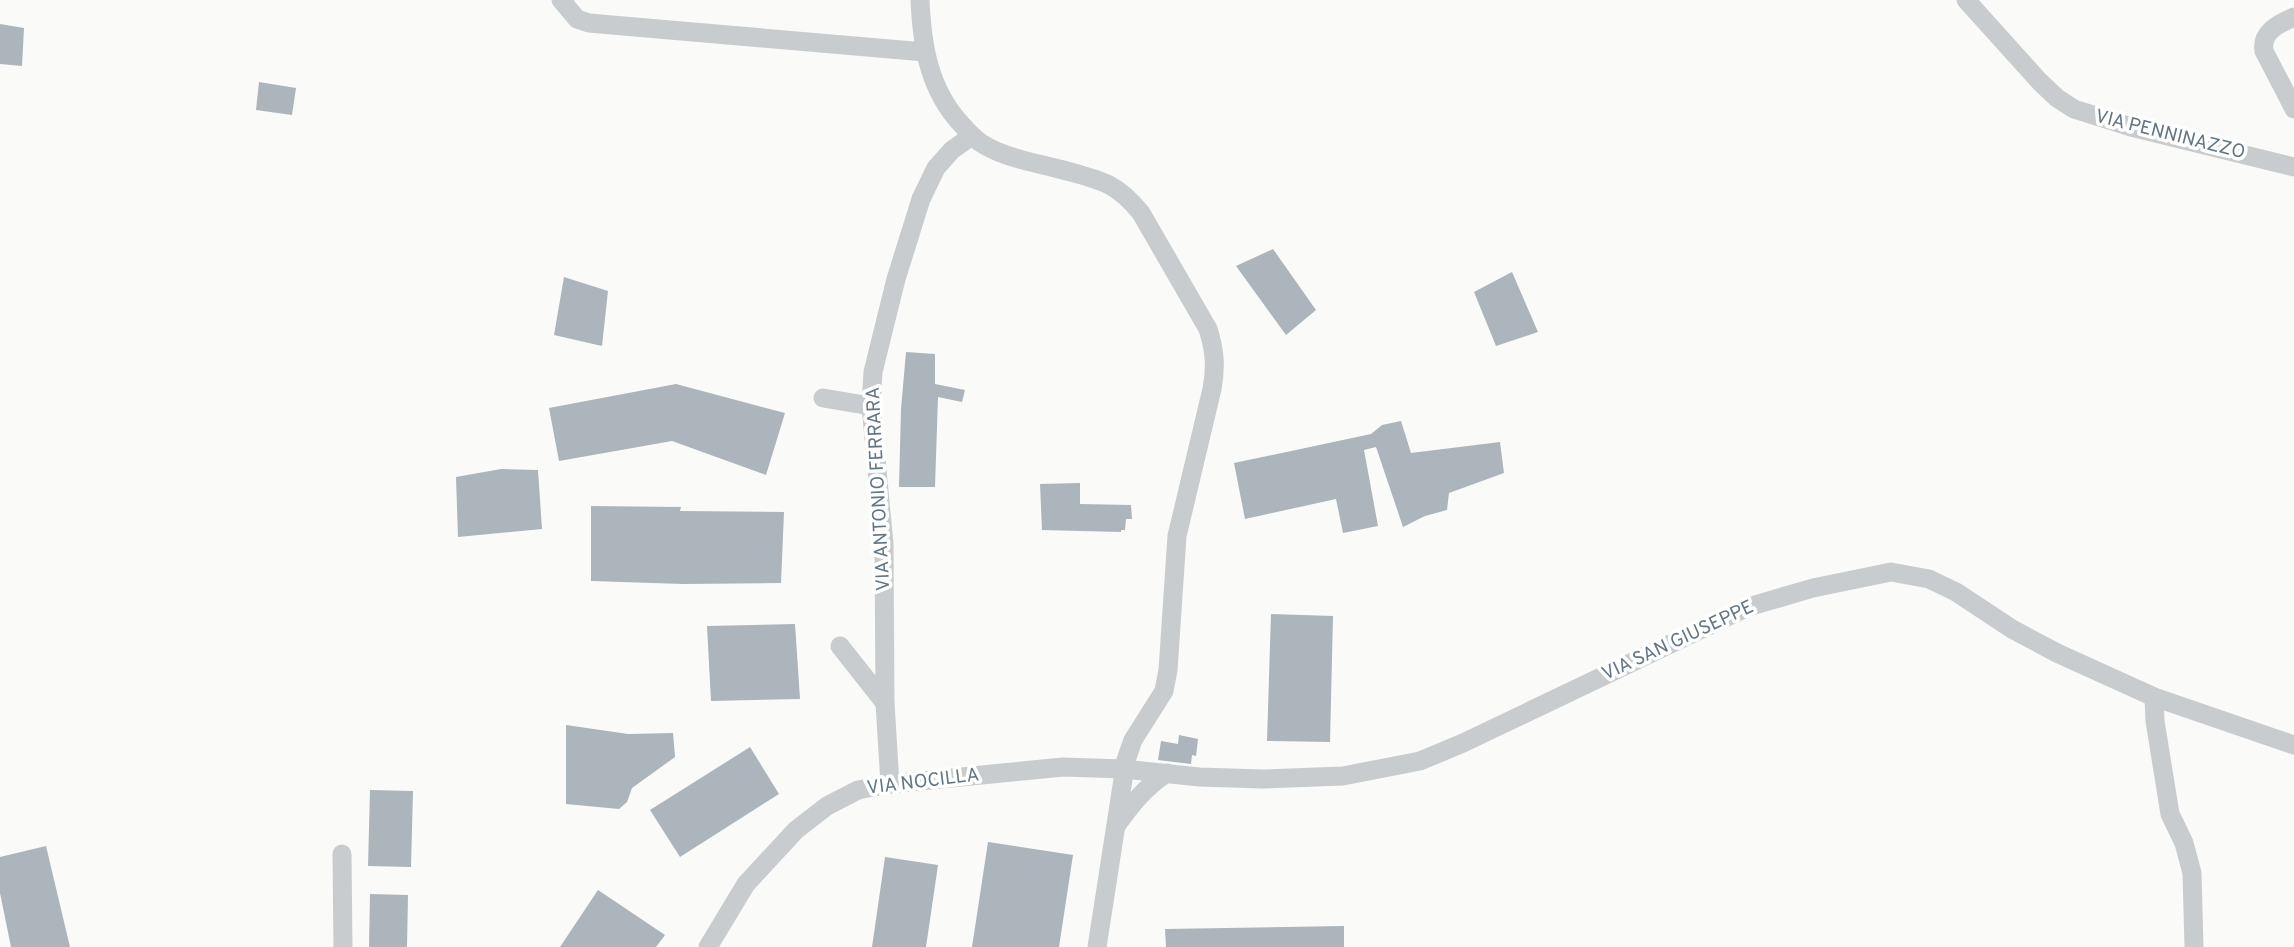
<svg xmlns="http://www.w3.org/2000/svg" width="2294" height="947" viewBox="0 0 2294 947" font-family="Overpass,sans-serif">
	<rect width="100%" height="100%" fill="#fafaf8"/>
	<g fill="#abb5bb">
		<path d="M0 24 24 28 22 66 0 64Z"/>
		<path d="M259 82 296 88 292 115 256 110Z"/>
		<path d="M1273 249 1316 310 1286 335 1236 266Z"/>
		<path d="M1512 272 1538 332 1496 346 1474 292Z"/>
		<path d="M564 277 608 291 602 346 554 335Z"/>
		<path d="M906 352 935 354V384L965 390 962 402 938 397 935 487H899L901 409Z"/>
		<path d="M676 384 785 413 766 475 672 441 559 461 549 408Z"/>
		<path d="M1401 421 1411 453 1500 442 1504 473 1449 493 1447 510 1425 516 1403 527 1376 447 1364 450 1378 526 1343 533 1336 499 1245 519 1234 463 1371 434 1382 425Z"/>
		<path d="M501 469 538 470 542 529 458 537 456 477Z"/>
		<path d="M1080 483V504L1131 505 1132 519H1126L1125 530H1121V532L1042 530 1040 484Z"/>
		<path d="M591 506 681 507 680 511 784 512 781 583 683 584 591 581Z"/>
		<path d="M1271 614 1333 616 1330 742 1267 741Z"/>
		<path d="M795 624 800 699 711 701 707 626Z"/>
		<path d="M566 725 628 734 673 733 675 757 632 788 627 802 619 809 566 804Z"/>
		<path d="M1179 735 1198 739 1196 756 1192 755 1191 764 1158 760 1161 741 1178 744Z"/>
		<path d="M750 747 779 794 680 857 650 810Z"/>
		<path d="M370 790 413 791 411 867 368 866Z"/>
		<path d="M988 842 1073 855 1059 947H972Z"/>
		<path d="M46 846 70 947H11L0 893V857Z"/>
		<path d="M885 857 938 865 926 947H872Z"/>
		<path d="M598 890 665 935 656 947H560Z"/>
		<path d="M370 894 408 895 407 947H369Z"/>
		<path d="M1344 926V947H1166L1165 929Z"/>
	</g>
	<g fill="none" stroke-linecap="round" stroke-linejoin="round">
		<g stroke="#c8cccf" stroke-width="19">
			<path d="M561 0 577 19 589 23 925 52"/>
			<path d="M920 0C922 46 929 90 962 125 969 133 976 141 986 146 1009 159 1038 163 1063 170 1100 180 1116 182 1141 213L1208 329C1215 351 1216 367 1212 389L1177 536 1168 670 1164 691 1133 740 1126 760 1097 947"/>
			<path d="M1966 0 2040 82 2057 98 2074 109 2131 127 2294 167"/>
			<path d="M2294 17C2278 24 2261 32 2264 51L2294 109"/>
			<path d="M823 398 871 406"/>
			<path d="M840 646 885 703"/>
			<path d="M2154 697 2155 721 2170 814 2184 843 2192 873 2194 947"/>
			<path d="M890 784 885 703 884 544 871 406 873 372 896 279 921 199 936 168 952 150 972 136"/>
			<path d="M1116 826C1131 805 1145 787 1167 773"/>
			<path d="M342 854 343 947"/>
			<path d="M708 947 746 884 796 830 827 806 858 790 890 784 1063 767 1124 769 1199 777 1263 779 1343 776 1420 761 1463 743 1748 607 1813 588 1891 572 1929 579 1956 592 2012 629 2057 653 2154 697 2294 745"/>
		</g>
	</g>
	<g text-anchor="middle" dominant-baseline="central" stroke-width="7" stroke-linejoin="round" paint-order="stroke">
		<g font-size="19" fill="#637684" stroke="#fff">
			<text transform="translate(2170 135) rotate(14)">VIA PENNINAZZO</text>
			<text transform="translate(879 489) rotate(-93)">VIA ANTONIO FERRARA</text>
			<text transform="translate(1678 641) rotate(-25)">VIA SAN GIUSEPPE</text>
			<text transform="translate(923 782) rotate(-7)">VIA NOCILLA</text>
		</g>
	</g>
</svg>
